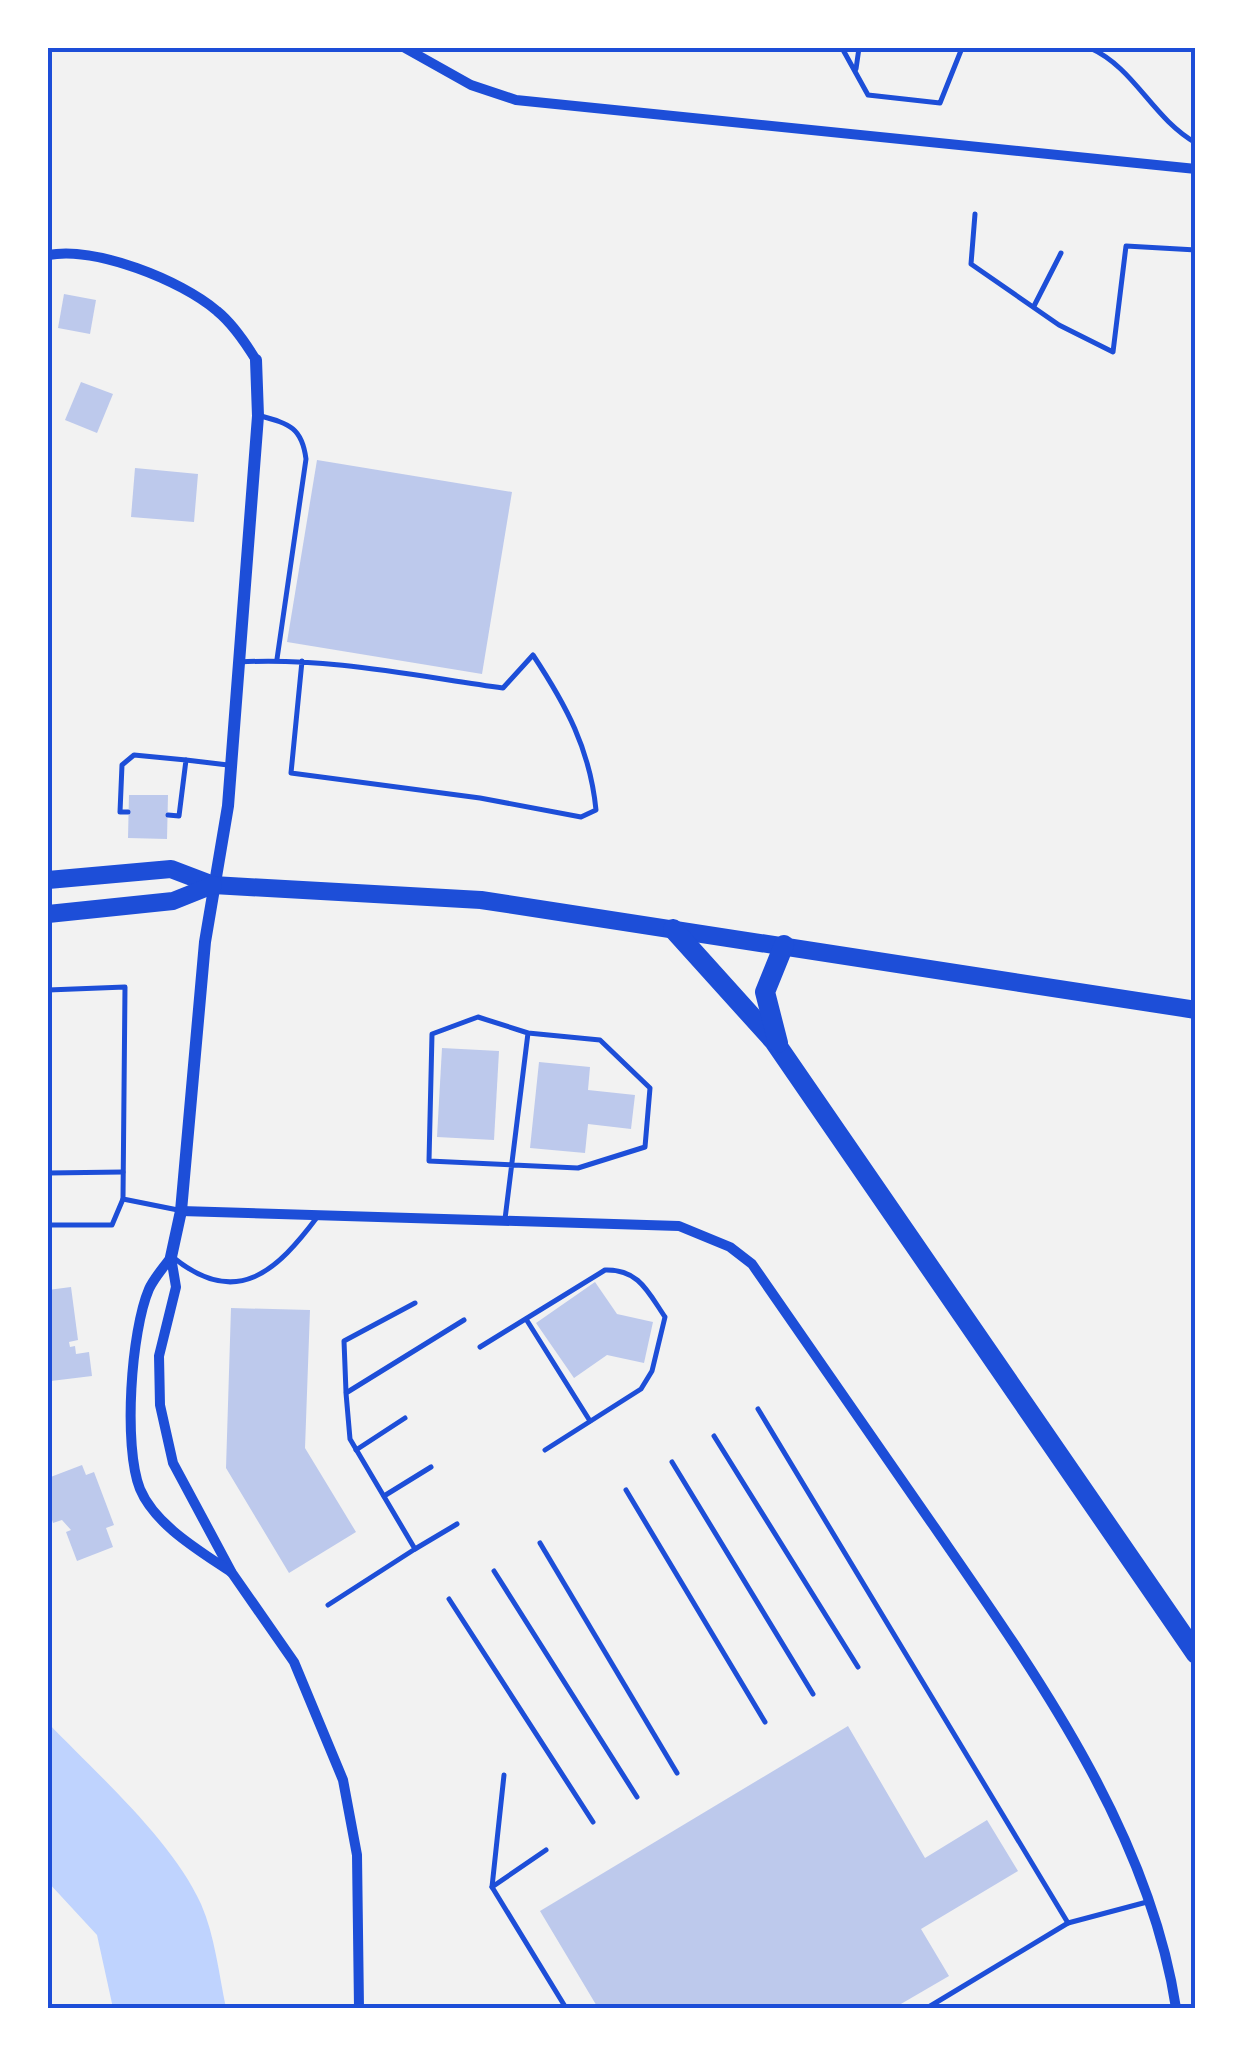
<svg xmlns="http://www.w3.org/2000/svg" width="1243" height="2056" viewBox="0 0 1243 2056" font-family="Jost,sans-serif">
	<rect width="100%" height="100%" fill="#f2f2f2"/>
	<path fill="#bfd3fe" d="M48 1723C97 1774 172 1840 201 1904 215 1936 219 1975 226 2008H113L97 1935 48 1882Z"/>
	<g fill="#bdc9ec">
		<path d="M64 294 96 300 90 334 58 328Z"/>
		<path d="M81 382 113 394 97 433 65 420Z"/>
		<path d="M317 460 512 492 482 674 287 642Z"/>
		<path d="M135 468 198 474 194 522 131 517Z"/>
		<path d="M129 795H168L167 839 128 838Z"/>
		<path d="M442 1048 499 1051 494 1140 437 1137Z"/>
		<path d="M539 1062 590 1067 588 1090 635 1095 631 1129 588 1124 585 1153 530 1148Z"/>
		<path d="M595 1282 617 1314 653 1322 644 1363 607 1355 574 1378 536 1323Z"/>
		<path d="M71 1287 78 1340 69 1342 70 1347 75 1346 76 1354 89 1352 92 1376 51 1381 48 1290Z"/>
		<path d="M231 1308 310 1310 305 1448 356 1532 289 1573 226 1468Z"/>
		<path d="M82 1465 86 1475 94 1472 114 1525 106 1528 113 1547 77 1561 66 1532 71 1530 62 1520 53 1523 48 1507V1478Z"/>
		<path d="M848 1726 925 1858 987 1820 1018 1871 921 1929 949 1976 894 2008H598L540 1911Z"/>
	</g>
	<g fill="none" stroke-linecap="round" stroke-linejoin="round">
		<g stroke="#1d4ed8" stroke-width="5">
			<path d="M842 48 868 95 940 103 962 48"/>
			<path d="M1090 48C1135 68 1152 118 1196 143"/>
			<path d="M856 69 859 48"/>
			<path d="M975 214 971 264 1059 325 1113 352 1126 246 1196 250"/>
			<path d="M1034 306 1061 253"/>
			<path d="M261 416C290 424 302 428 306 459L277 659"/>
			<path d="M239 662C327 657 416 676 503 688L533 655C566 705 590 749 596 810L581 817 480 798 291 773 302 661"/>
			<path d="M186 760 228 765"/>
			<path d="M128 812H120L122 765 134 755 186 760 179 816 168 815"/>
			<path d="M48 990 125 987 123 1199 178 1210"/>
			<path d="M48 1173 123 1172"/>
			<path d="M505 1219 528 1033 600 1040 650 1088 645 1147 578 1168 429 1161 432 1034 478 1017 528 1033"/>
			<path d="M48 1225H112L123 1199"/>
			<path d="M174 1258C237 1309 277 1271 318 1216"/>
			<path d="M526 1319 590 1421"/>
			<path d="M480 1347 605 1270C639 1269 648 1292 665 1317L652 1371 641 1389 545 1450"/>
			<path d="M346 1392 344 1341 415 1303"/>
			<path d="M758 1409 1068 1923 1147 1902"/>
			<path d="M714 1436 858 1667"/>
			<path d="M356 1450 405 1418"/>
			<path d="M672 1462 813 1694"/>
			<path d="M626 1490 765 1722"/>
			<path d="M384 1496 431 1467"/>
			<path d="M540 1543 677 1773"/>
			<path d="M415 1549 457 1524"/>
			<path d="M494 1571 637 1797"/>
			<path d="M449 1599 593 1822"/>
			<path d="M328 1605 415 1549 350 1439 346 1393 464 1320"/>
			<path d="M504 1775 492 1887 566 2008"/>
			<path d="M492 1887 546 1850"/>
			<path d="M927 2008 1068 1923"/>
		</g>
		<g stroke="#1d4ed8" stroke-width="10">
			<path d="M405 48 471 85 516 100 1196 169"/>
			<path d="M48 255C95 246 181 280 217 311 233 324 245 342 256 360"/>
			<path d="M181 1211 679 1226 730 1247 752 1264C812 1351 873 1438 933 1525 1033 1670 1149 1830 1176 2008"/>
			<path d="M171 1257 176 1287 159 1356 160 1405 173 1463 232 1573 294 1662 343 1780 357 1855 359 2008"/>
			<path d="M171 1257C164 1267 154 1278 149 1289 131 1331 123 1446 140 1489 155 1525 200 1551 231 1572"/>
		</g>
		<path stroke="#1d4ed8" stroke-width="12" d="M171 1257 181 1211 205 942 228 806 258 416 256 360"/>
		<g stroke="#1d4ed8" stroke-width="18">
			<path d="M48 880 171 869 213 885 481 900 1196 1010"/>
			<path d="M48 914 173 901 213 885"/>
		</g>
		<g stroke="#1d4ed8" stroke-width="20">
			<path d="M673 929 774 1041 1196 1654"/>
			<path d="M778 1043 765 992 784 945"/>
		</g>
	</g>
	<rect width="1243" height="2056" fill="none" stroke="#ffffff" stroke-width="100"/>
	<rect x="50" y="50" width="1143" height="1956" fill="none" stroke="#1d4ed8" stroke-width="4"/>
</svg>
